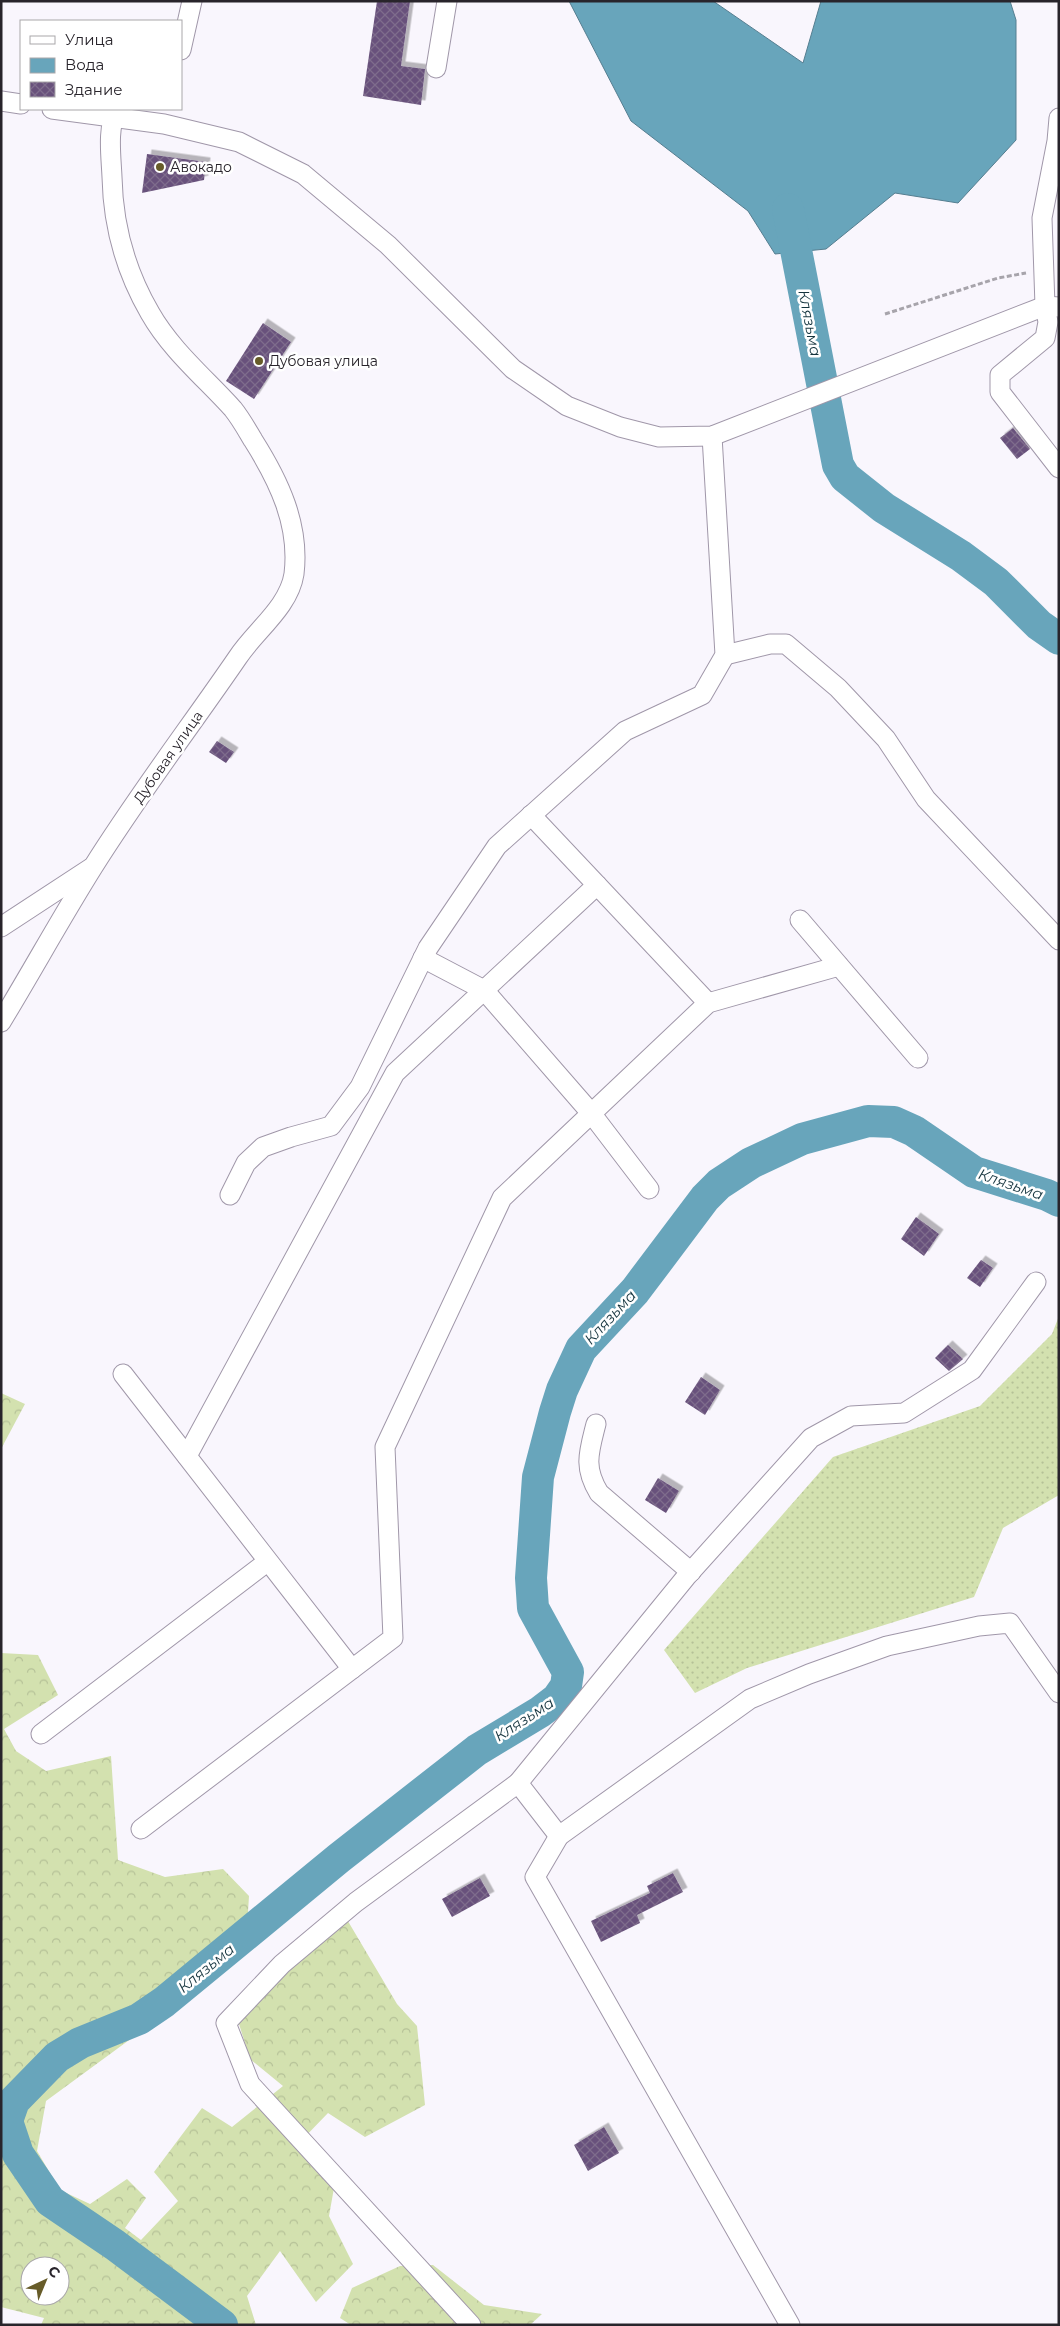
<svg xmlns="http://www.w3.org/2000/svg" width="1060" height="2326" viewBox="0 0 1060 2326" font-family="Montserrat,sans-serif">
	<defs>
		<pattern id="grass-dots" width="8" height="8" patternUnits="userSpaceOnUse" patternTransform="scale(1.25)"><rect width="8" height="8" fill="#d3e1af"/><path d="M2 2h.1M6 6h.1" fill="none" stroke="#b5c197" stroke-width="1.8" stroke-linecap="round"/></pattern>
		<pattern id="forest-crowns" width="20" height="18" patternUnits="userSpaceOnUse" patternTransform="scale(1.25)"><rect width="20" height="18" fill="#d3e1af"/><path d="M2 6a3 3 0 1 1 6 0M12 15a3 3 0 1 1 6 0" fill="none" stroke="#b5c197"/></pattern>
		<pattern id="building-cross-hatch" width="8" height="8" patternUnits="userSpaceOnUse" patternTransform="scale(1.25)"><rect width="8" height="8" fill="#68517b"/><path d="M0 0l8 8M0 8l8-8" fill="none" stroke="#7e6c8c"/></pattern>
		<filter id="shadow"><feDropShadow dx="4.5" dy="-4.5" stdDeviation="0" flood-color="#0004"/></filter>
	</defs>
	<rect width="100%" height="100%" fill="#f9f6fd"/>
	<path fill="url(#grass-dots)" d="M1059 1316V1495L1003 1528 974 1597 747 1668 695 1693 664 1650 833 1457 980 1406 1052 1334Z"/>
	<g fill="url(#forest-crowns)" fill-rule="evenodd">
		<path d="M1 1393 25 1404 1 1449Z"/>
		<path d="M1 1653 38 1655 58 1695 4 1729 16 1751 46 1771 111 1756 118 1860 165 1877 223 1869 249 1896 248 1912 237 1961 46 2101 37 2151 60 2190 90 2204 127 2179 146 2198 125 2228 141 2240 178 2201 154 2172 202 2108 232 2127 283 2086 250 2059 234 2008 339 1906 397 2004 417 2026 425 2105 365 2137 328 2113 299 2143 337 2171 329 2216 353 2264 316 2302 280 2251 247 2296 256 2325H41L44 2318 1 2307ZM30 2266H60V2296H30Z"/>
		<path d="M433 2265 484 2305 542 2314 530 2325H351L340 2318 352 2288 400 2266Z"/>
	</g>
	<path fill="#68a5bb" stroke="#557e90" d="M569 1H713L803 63 821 1H1010L1016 20V140L958 203 895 193 826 249 775 254 748 211 631 121Z"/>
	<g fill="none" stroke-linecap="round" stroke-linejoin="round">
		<g stroke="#68a5bb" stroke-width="32">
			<path d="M788 209 838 465 845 477 884 508 961 556 996 582 1039 625 1059 639"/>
			<path d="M222 2325 115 2245 50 2201 18 2154 7 2121 14 2101 57 2057 80 2043 139 2019 164 2002 339 1858 477 1750 540 1712 557 1699 566 1686 568 1672 533 1608 531 1578 538 1477 555 1412 562 1390 581 1349 635 1291 705 1198 719 1184 751 1163 802 1139 868 1121 894 1122 914 1131 974 1172 1047 1195 1059 1201"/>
		</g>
	</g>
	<g fill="url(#building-cross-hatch)" filter="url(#shadow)">
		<path d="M377 1H410L401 66 425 69 421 105 363 96Z"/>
		<path d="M147 154 206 162 204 180 142 193Z"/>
		<path d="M263 323 291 342 254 399 226 381Z"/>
		<path d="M1013 428 1030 449 1017 459 1000 438Z"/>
		<path d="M217 741 234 752 226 763 209 752Z"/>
		<path d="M916 1217 939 1234 924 1256 901 1239Z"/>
		<path d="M981 1260 993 1268 980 1287 967 1278Z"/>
		<path d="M948 1345 963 1359 949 1371 935 1358Z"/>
		<path d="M701 1377 720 1390 705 1415 685 1402Z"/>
		<path d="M658 1478 679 1491 666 1513 645 1500Z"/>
		<path d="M673 1873 683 1892 637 1915 640 1923 601 1942 591 1921 650 1893 647 1886Z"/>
		<path d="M480 1878 490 1896 452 1917 442 1899Z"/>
		<path d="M604 2127 619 2153 588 2171 574 2145Z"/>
	</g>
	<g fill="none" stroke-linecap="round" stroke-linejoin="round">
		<defs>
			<g id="minor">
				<path d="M181 50 192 1"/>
				<path d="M436 68 447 1"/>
				<path d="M1 101 21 104"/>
				<path d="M52 109 164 124 239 142 303 174 388 245 513 369 567 406 620 427 659 437 712 436 1045 306 1059 307"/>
				<path d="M1059 118 1057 141 1042 218 1045 306 1048 322 1045 338 1000 375V392L1059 468"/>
				<path d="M725 655 770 644H786L838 688 886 739 926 799 1059 940"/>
				<path d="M531 815 597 885"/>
				<path d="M800 920 918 1058"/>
				<path d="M1 927 91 868"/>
				<path d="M423 958 484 990 591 1113 649 1189"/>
				<path d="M1 1022C32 971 61 918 93 867 138 795 190 727 238 657 255 631 289 607 294 574 300 525 279 481 253 440 247 430 241 419 233 409 205 378 171 350 150 313 125 270 113 226 112 177 111 155 107 128 117 109"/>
				<path d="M230 1195 246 1163 263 1147 291 1137 331 1126 360 1087 428 948 497 846 625 731 702 695 725 655 712 436"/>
				<path d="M1036 1282 972 1370 904 1413 851 1416 811 1438 686 1577 518 1783 559 1836 750 1699 809 1674 887 1646 979 1626 1010 1623 1059 1693"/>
				<path d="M123 1374 352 1669"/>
				<path d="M596 1424C589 1452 583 1467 599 1493L691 1572"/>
				<path d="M187 1456 395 1073 597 885 708 1003"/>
				<path d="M41 1734 267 1562"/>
				<path d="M141 1829 393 1638 385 1447 502 1198 708 1003 839 966"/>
				<path d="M559 1836 535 1877 790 2325"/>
				<path d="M471 2325 250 2084 226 2023 282 1964 356 1902 518 1783"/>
			</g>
		</defs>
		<use href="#minor" stroke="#a097a9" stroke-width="21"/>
		<path stroke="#a7a4ab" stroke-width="3" stroke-dasharray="5 2.5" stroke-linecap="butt" d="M885 314 998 278 1026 273"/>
		<use href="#minor" stroke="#fff" stroke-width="19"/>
	</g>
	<g fill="#675c29" stroke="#fff" stroke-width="2">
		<circle cx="160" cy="167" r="5"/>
		<circle cx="259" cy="361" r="5"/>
	</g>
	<g text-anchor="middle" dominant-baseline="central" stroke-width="5" stroke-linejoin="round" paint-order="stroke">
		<g font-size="14" fill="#28242b" stroke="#fff" text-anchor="start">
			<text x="170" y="167">Авокадо</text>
			<text x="269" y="361">Дубовая улица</text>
		</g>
		<g font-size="14" fill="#28242b" stroke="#fff">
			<text transform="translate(168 757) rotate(-55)">Дубовая улица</text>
		</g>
		<g font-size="15" font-style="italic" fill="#15343e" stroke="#fff">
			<text transform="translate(810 323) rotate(79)">Клязьма</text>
			<text transform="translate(1011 1184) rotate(19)">Клязьма</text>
			<text transform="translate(610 1317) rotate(-47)">Клязьма</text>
			<text transform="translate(524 1719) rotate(-33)">Клязьма</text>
			<text transform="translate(206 1968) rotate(-39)">Клязьма</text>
		</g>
	</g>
	<rect width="1060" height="2326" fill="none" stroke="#28242b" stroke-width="5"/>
	<rect x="20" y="20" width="162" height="90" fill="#ffffff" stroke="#a9a7aa"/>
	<rect x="30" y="36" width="25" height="8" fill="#ffffff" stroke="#a9a7aa"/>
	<text x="65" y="45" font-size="15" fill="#28242b">Улица</text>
	<rect x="30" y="58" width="25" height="15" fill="#68a5bb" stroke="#a9a7aa"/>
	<text x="65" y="70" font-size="15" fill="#28242b">Вода</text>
	<rect x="30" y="82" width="25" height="15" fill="url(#building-cross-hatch)" stroke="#a9a7aa"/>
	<text x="65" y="95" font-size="15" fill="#28242b">Здание</text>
	<g transform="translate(45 2281) rotate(44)"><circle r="24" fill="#ffffff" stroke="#a9a7aa"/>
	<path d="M0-4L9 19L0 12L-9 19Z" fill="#675c29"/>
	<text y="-8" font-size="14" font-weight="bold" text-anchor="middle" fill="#28242b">С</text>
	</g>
</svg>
